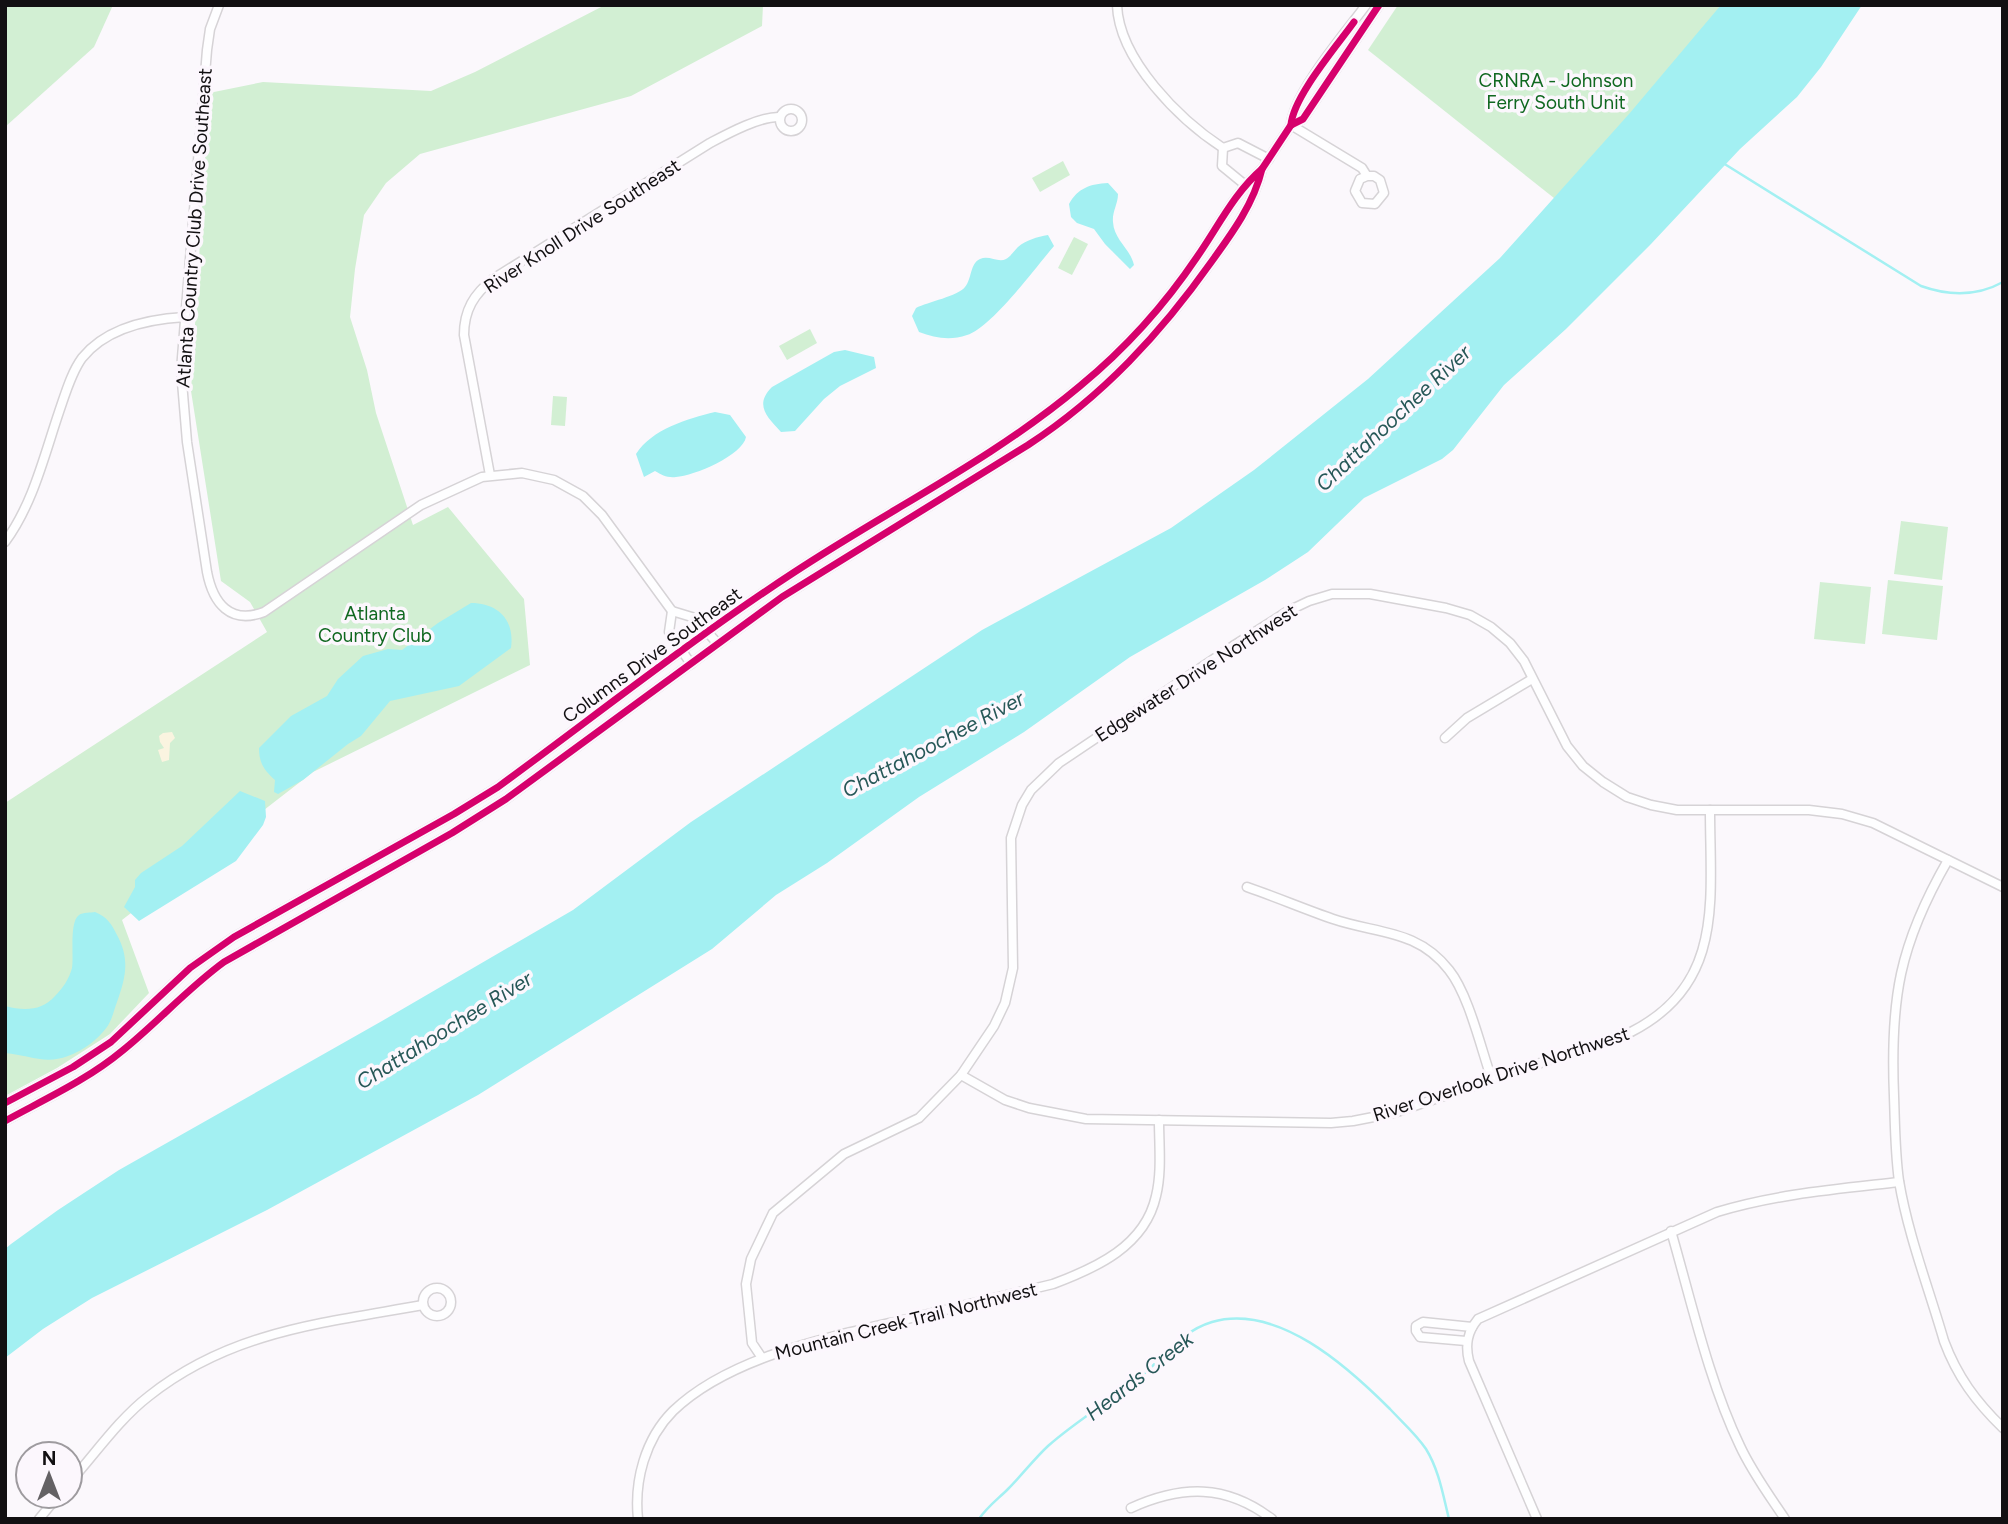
<svg xmlns="http://www.w3.org/2000/svg" width="2008" height="1524" viewBox="0 0 2008 1524" font-family="Figtree,sans-serif">
	<rect width="100%" height="100%" fill="#fbf8fc"/>
	<g fill="#d2efd3">
		<path d="M5 5H113L94 47 5 127Z"/>
		<path d="M605 5H763L762 26 631 96 420 154 386 183 364 215 355 269 350 317 367 370 376 413 413 525 448 507 524 599 530 665 313 772 122 920 149 993 110 1034 57 1068 5 1096V803L267 632 250 602 221 581 191 391 209 93 263 82 431 91 475 72Z"/>
		<path d="M1398 5H1741L1559 202 1368 50Z"/>
		<path d="M1063 161 1070 175 1040 192 1032 178Z"/>
		<path d="M1074 237 1088 244 1072 275 1058 268Z"/>
		<path d="M810 329 817 343 787 360 779 346Z"/>
		<path d="M553 396 567 397 565 426 551 425Z"/>
		<path d="M1901 521 1948 527 1942 580 1894 574Z"/>
		<path d="M1888 580 1943 586 1937 640 1882 634Z"/>
		<path d="M1820 582 1871 587 1865 644 1814 639Z"/>
	</g>
	<path fill="#faf4e0" d="M172 732 175 738 170 743 169 760 162 762 158 750 164 748 160 742 159 736 163 733Z"/>
	<g fill="#a3f0f2">
		<path d="M1721 5H1862L1821 67 1797 97 1740 149 1651 244 1566 329 1504 385 1453 450 1442 459 1364 498 1308 552 1265 580 1130 657 1024 732 919 797 827 863 776 895 712 949 478 1095 267 1210 92 1298 43 1329 5 1358V1249L11 1244 58 1210 119 1170 382 1021 573 910 691 822 982 630 1171 528 1254 470 1368 379 1500 258 1629 114Z"/>
		<path d="M1108 183 1118 194C1118 204 1112 212 1113 222 1114 240 1130 248 1134 265L1130 269 1105 244 1094 229 1077 223 1071 217 1069 204C1078 188 1090 184 1108 183Z"/>
		<path d="M1048 235 1054 246C1036 267 991 328 967 335 950 341 935 338 919 332L912 316 916 308C928 302 958 296 965 287 972 279 970 263 980 259 989 255 998 263 1006 259 1011 256 1014 251 1018 247 1026 240 1037 237 1048 235Z"/>
		<path d="M845 350 874 357 876 368 840 386 824 399 795 431 781 432C767 417 754 405 772 387L834 352Z"/>
		<path d="M715 412 730 415 746 437C743 455 694 476 676 477 667 478 662 475 655 471L644 477 636 454C652 429 687 419 715 412Z"/>
		<path d="M471 603C498 603 515 620 511 648L459 686 390 701 361 736 348 744 303 780 278 794 274 792 275 780C264 770 259 763 259 748L291 716 327 696 338 679 363 656 388 649 402 650 438 623Z"/>
		<path d="M240 791 265 801 266 817 263 825 236 861 139 921 124 907 135 887V880L141 873 182 846Z"/>
		<path d="M95 912C107 917 111 923 117 935 130 959 126 977 117 1002 114 1010 112 1020 107 1027 98 1039 83 1051 68 1056 45 1065 29 1055 5 1053V1006C24 1011 42 1011 55 996 63 988 69 979 72 968 74 956 69 922 79 915 83 912 91 913 95 912Z"/>
	</g>
	<g fill="none" stroke-linecap="round" stroke-linejoin="round">
		<g stroke="#a3f0f2" stroke-width="2.5">
			<path d="M1723 163 1921 286C1949 296 1976 297 2003 282"/>
			<path d="M979 1519C987 1507 998 1499 1008 1489 1022 1475 1034 1459 1048 1446 1075 1422 1105 1404 1133 1383 1160 1363 1178 1332 1212 1322 1278 1303 1348 1367 1390 1409 1402 1422 1416 1434 1426 1449 1439 1470 1443 1495 1449 1519"/>
		</g>
		<defs>
			<g id="minor">
				<path d="M219 5 210 29 207 50 181 370 187 442 207 572C213 603 230 625 264 612L421 505 482 477 522 473 554 480 583 496 602 515 672 611 695 618 718 644"/>
				<path d="M1117 5C1119 60 1180 120 1223 148"/>
				<circle cx="791" cy="120" r="11"/>
				<path d="M1291 125 1362 168 1367 176H1374L1380 180 1384 193 1375 204 1362 203 1355 191 1360 179 1367 176"/>
				<path d="M1291 125C1293 94 1346 32 1366 5"/>
				<path d="M1223 148 1238 143 1269 159"/>
				<path d="M1223 148 1222 166 1244 184"/>
				<path d="M1262 169 1291 125 1303 119 1379 5"/>
				<path d="M490 475 464 335C464 310 474 294 493 279L710 143C727 134 760 116 780 117"/>
				<path d="M5 542C33 504 44 456 59 412 65 395 71 373 82 358 106 328 149 319 185 317"/>
				<path d="M672 611 669 632 691 664"/>
				<path d="M1445 738 1467 718 1532 679"/>
				<path d="M1948 860C1899 945 1890 999 1894 1096 1895 1124 1895 1153 1899 1181 1908 1235 1929 1289 1944 1341 1957 1376 1976 1402 2003 1428"/>
				<path d="M1247 887C1276 897 1304 909 1333 919 1377 934 1417 929 1449 970 1469 995 1481 1049 1492 1080"/>
				<path d="M961 1075 1005 1100 1029 1108 1086 1119 1331 1123 1353 1121 1394 1113 1631 1032C1725 984 1710 900 1710 810"/>
				<path d="M5 1103 73 1067 111 1042 190 968 234 937 454 814 498 787C595 716 692 639 793 573 888 510 992 460 1080 386 1125 349 1164 306 1197 257 1218 227 1234 193 1262 169 1254 203 1233 232 1212 261 1161 333 1103 396 1028 445L782 597 506 799 452 833 224 962C187 989 157 1023 122 1051 87 1080 45 1099 5 1121"/>
				<path d="M1671 1231C1691 1300 1709 1382 1740 1446 1752 1472 1769 1495 1785 1519"/>
				<circle cx="437" cy="1302" r="14"/>
				<path d="M1466 1341 1420 1337 1416 1331V1326L1423 1322 1472 1327"/>
				<path d="M762 1358 752 1343 746 1284 751 1259 773 1213 844 1154 919 1118 961 1075 994 1026 1005 1003 1013 968 1011 838 1022 805 1031 790 1059 763 1233 646 1288 611 1309 601 1332 594H1370L1446 608 1470 615 1491 627 1510 643 1524 661 1567 746 1583 766 1603 782 1627 797 1651 805 1677 810H1809L1842 814 1873 823 2003 887"/>
				<path d="M70 1482C95 1454 119 1419 149 1396 231 1331 323 1323 423 1305"/>
				<path d="M1131 1508C1182 1485 1226 1484 1272 1519"/>
				<path d="M39 1519 58 1496"/>
				<path d="M638 1519C634 1481 645 1439 673 1411 729 1357 829 1337 903 1320 953 1308 1003 1296 1053 1284 1096 1268 1145 1246 1156 1196 1162 1172 1159 1145 1159 1120"/>
				<path d="M1537 1519 1469 1361C1465 1345 1467 1332 1478 1319L1717 1212C1776 1194 1838 1189 1899 1182"/>
			</g>
		</defs>
		<use href="#minor" stroke="#d6d3d6" stroke-width="11"/>
		<use href="#minor" stroke="#fefeff" stroke-width="8"/>
		<defs>
			<g id="cycleway">
				<path d="M1291 125C1293 97 1336 47 1354 22"/>
				<path d="M1262 169 1291 125 1303 119 1379 5"/>
				<path d="M5 1103 73 1067 111 1042 190 968 234 937 454 814 498 787C595 716 692 639 793 573 888 510 992 460 1080 386 1125 349 1164 306 1197 257 1218 227 1234 193 1262 169 1254 203 1233 232 1212 261 1161 333 1103 396 1028 445L782 597 506 799 452 833 224 962C187 989 157 1023 122 1051 87 1080 45 1099 5 1121"/>
			</g>
		</defs>
		<use href="#cycleway" stroke="#fcf7fd" stroke-width="11"/>
		<use href="#cycleway" stroke="#d6006c" stroke-width="7"/>
	</g>
	<g text-anchor="middle" dominant-baseline="central" stroke-width="7" stroke-linejoin="round" paint-order="stroke">
		<g font-size="19" fill="#106820" stroke="#fcf7fd">
			<text x="1556" y="80">CRNRA - Johnson<tspan x="1556" dy="22">Ferry South Unit</tspan></text>
			<text x="375" y="613">Atlanta<tspan x="375" dy="22">Country Club</tspan></text>
		</g>
		<g font-size="19" fill="#121012" stroke="#fcf7fd">
			<text transform="translate(582 226) rotate(-33)">River Knoll Drive Southeast</text>
			<text transform="translate(194 228) rotate(-86)">Atlanta Country Club Drive Southeast</text>
			<text transform="translate(652 655) rotate(-36)">Columns Drive Southeast</text>
			<text transform="translate(1196 673) rotate(-33)">Edgewater Drive Northwest</text>
			<text transform="translate(1501 1074) rotate(-18)">River Overlook Drive Northwest</text>
			<text transform="translate(906 1321) rotate(-14)">Mountain Creek Trail Northwest</text>
		</g>
		<g font-size="21" font-style="italic" fill="#275858" stroke="#fcf7fd">
			<text transform="translate(1393 418) rotate(-43)">Chattahoochee River</text>
			<text transform="translate(933 744) rotate(-28)">Chattahoochee River</text>
			<text transform="translate(444 1030) rotate(-32)">Chattahoochee River</text>
			<text transform="translate(1139 1376) rotate(-38)">Heards Creek</text>
		</g>
	</g>
	<rect width="2008" height="1524" fill="none" stroke="#121012" stroke-width="14"/>
	<g transform="translate(49 1475)"><circle r="33" fill="#fcf7fd" stroke="#9e9b9f" stroke-width="2"/>
	<path d="M0-5L12 26L0 18L-12 26Z" fill="#646164"/>
	<text y="-10" font-size="19" font-weight="bold" text-anchor="middle" fill="#121012">N</text>
	</g>
</svg>
